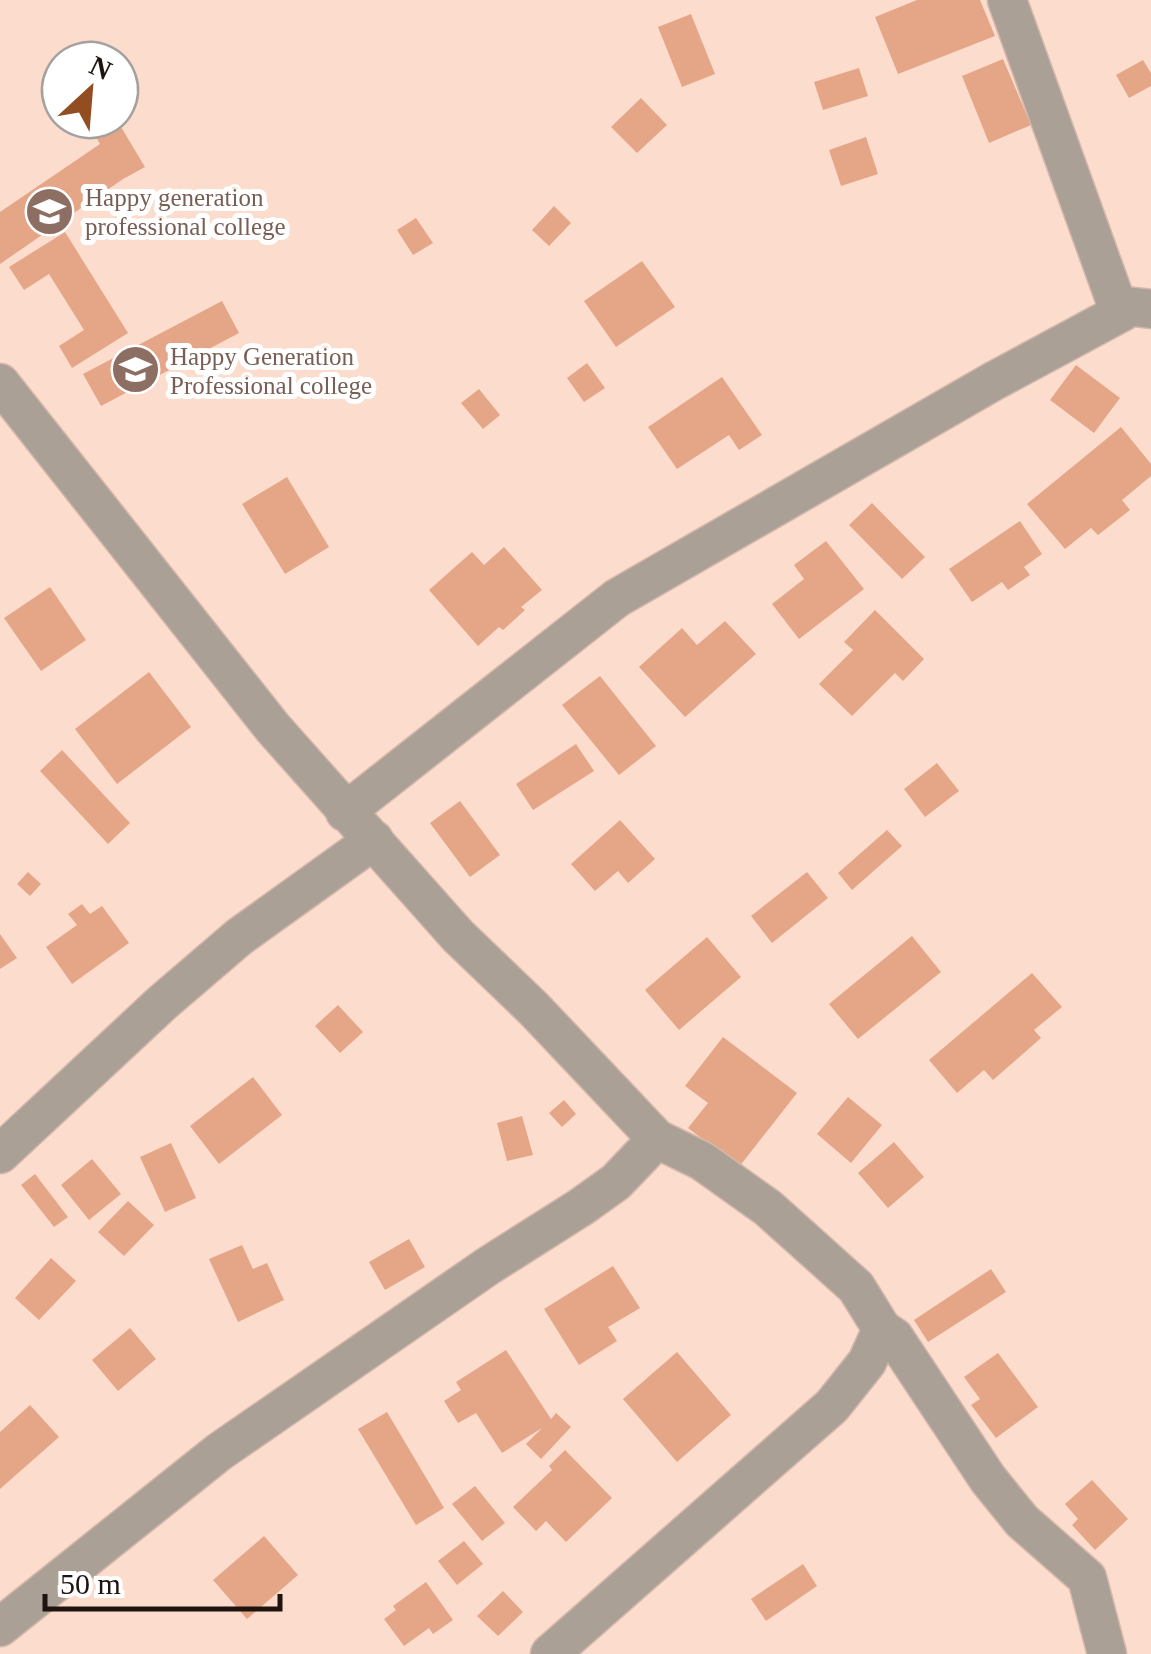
<svg xmlns="http://www.w3.org/2000/svg" width="1151" height="1654" viewBox="0 0 1151 1654" font-family="Georgia,serif">
	<rect width="100%" height="100%" fill="#fcdccd"/>
	<g fill="#e5a688">
		<path d="M917 0H980L995 36 898 74 875 17Z"/>
		<path d="M691 14 715 74 682 87 658 27Z"/>
		<path d="M1003 59 1031 125 989 143 962 76Z"/>
		<path d="M1143 60 1151 73V86L1129 98 1116 75Z"/>
		<path d="M859 68 868 96 823 110 814 82Z"/>
		<path d="M641 98 667 125 637 153 611 127Z"/>
		<path d="M118 122 145 167 123 179 0 264V212L100 144 95 135Z"/>
		<path d="M866 137 878 174 841 186 829 150Z"/>
		<path d="M554 206 571 223 549 246 532 230Z"/>
		<path d="M416 218 433 243 413 255 397 230Z"/>
		<path d="M65 232 128 333 72 368 59 346 84 330 49 274 24 290 9 267Z"/>
		<path d="M642 261 675 307 616 347 584 301Z"/>
		<path d="M222 301 239 333 101 406 83 374Z"/>
		<path d="M587 363 605 388 584 402 567 378Z"/>
		<path d="M1076 365 1120 398 1094 433 1050 400Z"/>
		<path d="M722 377 762 435 739 450 729 435 677 469 648 427Z"/>
		<path d="M479 389 500 415 483 429 461 403Z"/>
		<path d="M1121 427 1151 464V476L1122 500 1130 510 1098 535 1091 528 1065 549 1027 504Z"/>
		<path d="M287 477 329 547 285 574 242 504Z"/>
		<path d="M872 503 925 557 902 579 849 525Z"/>
		<path d="M1020 521 1042 554 1024 567 1030 575 1008 590 1002 582 972 602 949 569Z"/>
		<path d="M826 541 864 589 799 639 772 604 804 579 794 565Z"/>
		<path d="M504 547 542 590 521 607 525 610 503 630 499 627 478 646 429 590 472 552 484 565Z"/>
		<path d="M50 587 86 640 41 671 4 618Z"/>
		<path d="M875 610 924 659 903 681 895 673 852 716 819 684 853 650 844 642Z"/>
		<path d="M725 621 756 654 685 717 639 667 682 628 697 645Z"/>
		<path d="M149 672 191 727 117 784 75 729Z"/>
		<path d="M600 676 656 746 619 775 562 705Z"/>
		<path d="M576 744 594 771 533 810 516 784Z"/>
		<path d="M62 750 130 823 108 844 40 771Z"/>
		<path d="M937 763 959 791 925 817 904 789Z"/>
		<path d="M460 801 500 855 470 877 430 823Z"/>
		<path d="M620 820 655 859 628 883 618 871 595 891 571 864Z"/>
		<path d="M887 830 902 846 852 890 838 873Z"/>
		<path d="M28 872 41 884 30 896 17 884Z"/>
		<path d="M807 872 828 898 772 943 751 916Z"/>
		<path d="M82 904 90 914 102 906 129 943 72 984 46 947 77 925 68 914Z"/>
		<path d="M0 934 17 958 0 969Z"/>
		<path d="M912 936 941 972 858 1039 829 1004Z"/>
		<path d="M707 937 741 977 679 1030 645 990Z"/>
		<path d="M1032 973 1062 1007 1034 1030 1041 1038 993 1080 984 1070 957 1093 929 1060Z"/>
		<path d="M338 1005 363 1032 340 1053 315 1026Z"/>
		<path d="M723 1037 797 1093 739 1167 688 1128 708 1103 685 1086Z"/>
		<path d="M253 1077 282 1115 219 1164 190 1126Z"/>
		<path d="M848 1097 882 1125 851 1163 817 1134Z"/>
		<path d="M564 1100 576 1114 562 1127 549 1113Z"/>
		<path d="M522 1116 533 1155 507 1161 497 1123Z"/>
		<path d="M894 1142 924 1177 888 1208 858 1173Z"/>
		<path d="M171 1143 196 1198 165 1212 140 1157Z"/>
		<path d="M92 1159 121 1194 89 1220 61 1185Z"/>
		<path d="M35 1174 68 1217 54 1227 21 1185Z"/>
		<path d="M128 1201 154 1225 124 1256 98 1232Z"/>
		<path d="M409 1239 425 1267 385 1290 369 1262Z"/>
		<path d="M242 1245 253 1269 267 1263 284 1300 238 1322 209 1259Z"/>
		<path d="M51 1258 76 1281 39 1320 15 1298Z"/>
		<path d="M613 1266 640 1308 608 1327 617 1341 579 1365 544 1309Z"/>
		<path d="M991 1269 1006 1292 928 1342 914 1320Z"/>
		<path d="M130 1328 156 1359 118 1391 92 1360Z"/>
		<path d="M506 1350 551 1419 556 1413 571 1427 541 1459 526 1444 542 1428 502 1453 476 1413 458 1423 444 1401 461 1390 456 1382Z"/>
		<path d="M677 1352 731 1415 677 1462 623 1399Z"/>
		<path d="M998 1353 1038 1407 996 1438 971 1405 980 1399 964 1377Z"/>
		<path d="M30 1405 59 1437 0 1489V1432Z"/>
		<path d="M387 1412 444 1508 416 1525 358 1429Z"/>
		<path d="M565 1450 612 1498 566 1542 546 1521 536 1531 513 1507 552 1470 549 1466Z"/>
		<path d="M1092 1480 1128 1519 1095 1550 1072 1525 1078 1519 1065 1504Z"/>
		<path d="M475 1486 505 1523 482 1541 452 1504Z"/>
		<path d="M264 1536 298 1575 247 1619 213 1580Z"/>
		<path d="M464 1541 483 1564 457 1585 438 1561Z"/>
		<path d="M803 1564 817 1586 766 1621 751 1599Z"/>
		<path d="M426 1582 453 1620 433 1634 429 1628 404 1646 384 1619 396 1610 393 1606Z"/>
		<path d="M503 1591 523 1612 498 1636 477 1616Z"/>
	</g>
	<g fill="none" stroke-linecap="round" stroke-linejoin="round">
		<defs>
			<g id="minor">
				<path d="M1007 0 1117 305"/>
				<path d="M0 383 273 728 458 936 534 1009 657 1139 702 1161 768 1208 856 1287 882 1329 867 1362 832 1406 550 1654"/>
				<path d="M345 812 617 598 992 382 1122 312 1117 305 1151 309"/>
				<path d="M0 1154 162 1003 239 937 374 840"/>
				<path d="M882 1329 894 1337 988 1479 1022 1521 1087 1578 1107 1654"/>
				<path d="M0 1627 219 1452 488 1266 581 1207 616 1182 657 1139"/>
			</g>
		</defs>
		<use href="#minor" stroke="#d4b8ab" stroke-width="41"/>
		<use href="#minor" stroke="#aaa096" stroke-width="38"/>
	</g>
	<defs>
		<symbol id="university-disc" viewBox="-11 -11 22 22"><circle r="9.5" fill="#8d6e63" stroke="#fff"/><path d="M0-5L7-2L0 1L-7-2ZM-4 1L0 2.5L4 1V4Q0 6-4 4Z" fill="#fff"/></symbol>
	</defs>
	<g fill-rule="evenodd">
		<use href="#university-disc" x="22" y="184" width="55" height="55"/>
		<use href="#university-disc" x="108" y="342" width="55" height="55"/>
	</g>
	<g text-anchor="middle" dominant-baseline="central" stroke-width="10" stroke-linejoin="round" paint-order="stroke">
		<g font-size="25" fill="#785e54" stroke="#fff" text-anchor="start">
			<text x="85" y="197">Happy generation<tspan x="85" dy="29">professional college</tspan></text>
			<text x="170" y="356">Happy Generation<tspan x="170" dy="29">Professional college</tspan></text>
		</g>
	</g>
	<g transform="translate(90 90) rotate(26)"><circle r="48" fill="#ffffff" stroke="#a5a19f" stroke-width="2.5"/>
	<path d="M0-8L18 38L0 25L-18 38Z" fill="#924e21"/>
	<text y="-15" font-size="28" font-weight="bold" text-anchor="middle" fill="#1e130e">N</text>
	</g>
	<path d="M45 1594v15h235v-15" fill="none" stroke="#1e130e" stroke-width="5"/>
	<text x="60" y="1594" font-size="30" fill="#1e130e" stroke="#ffffff" stroke-width="8" paint-order="stroke">50 m</text>
</svg>
